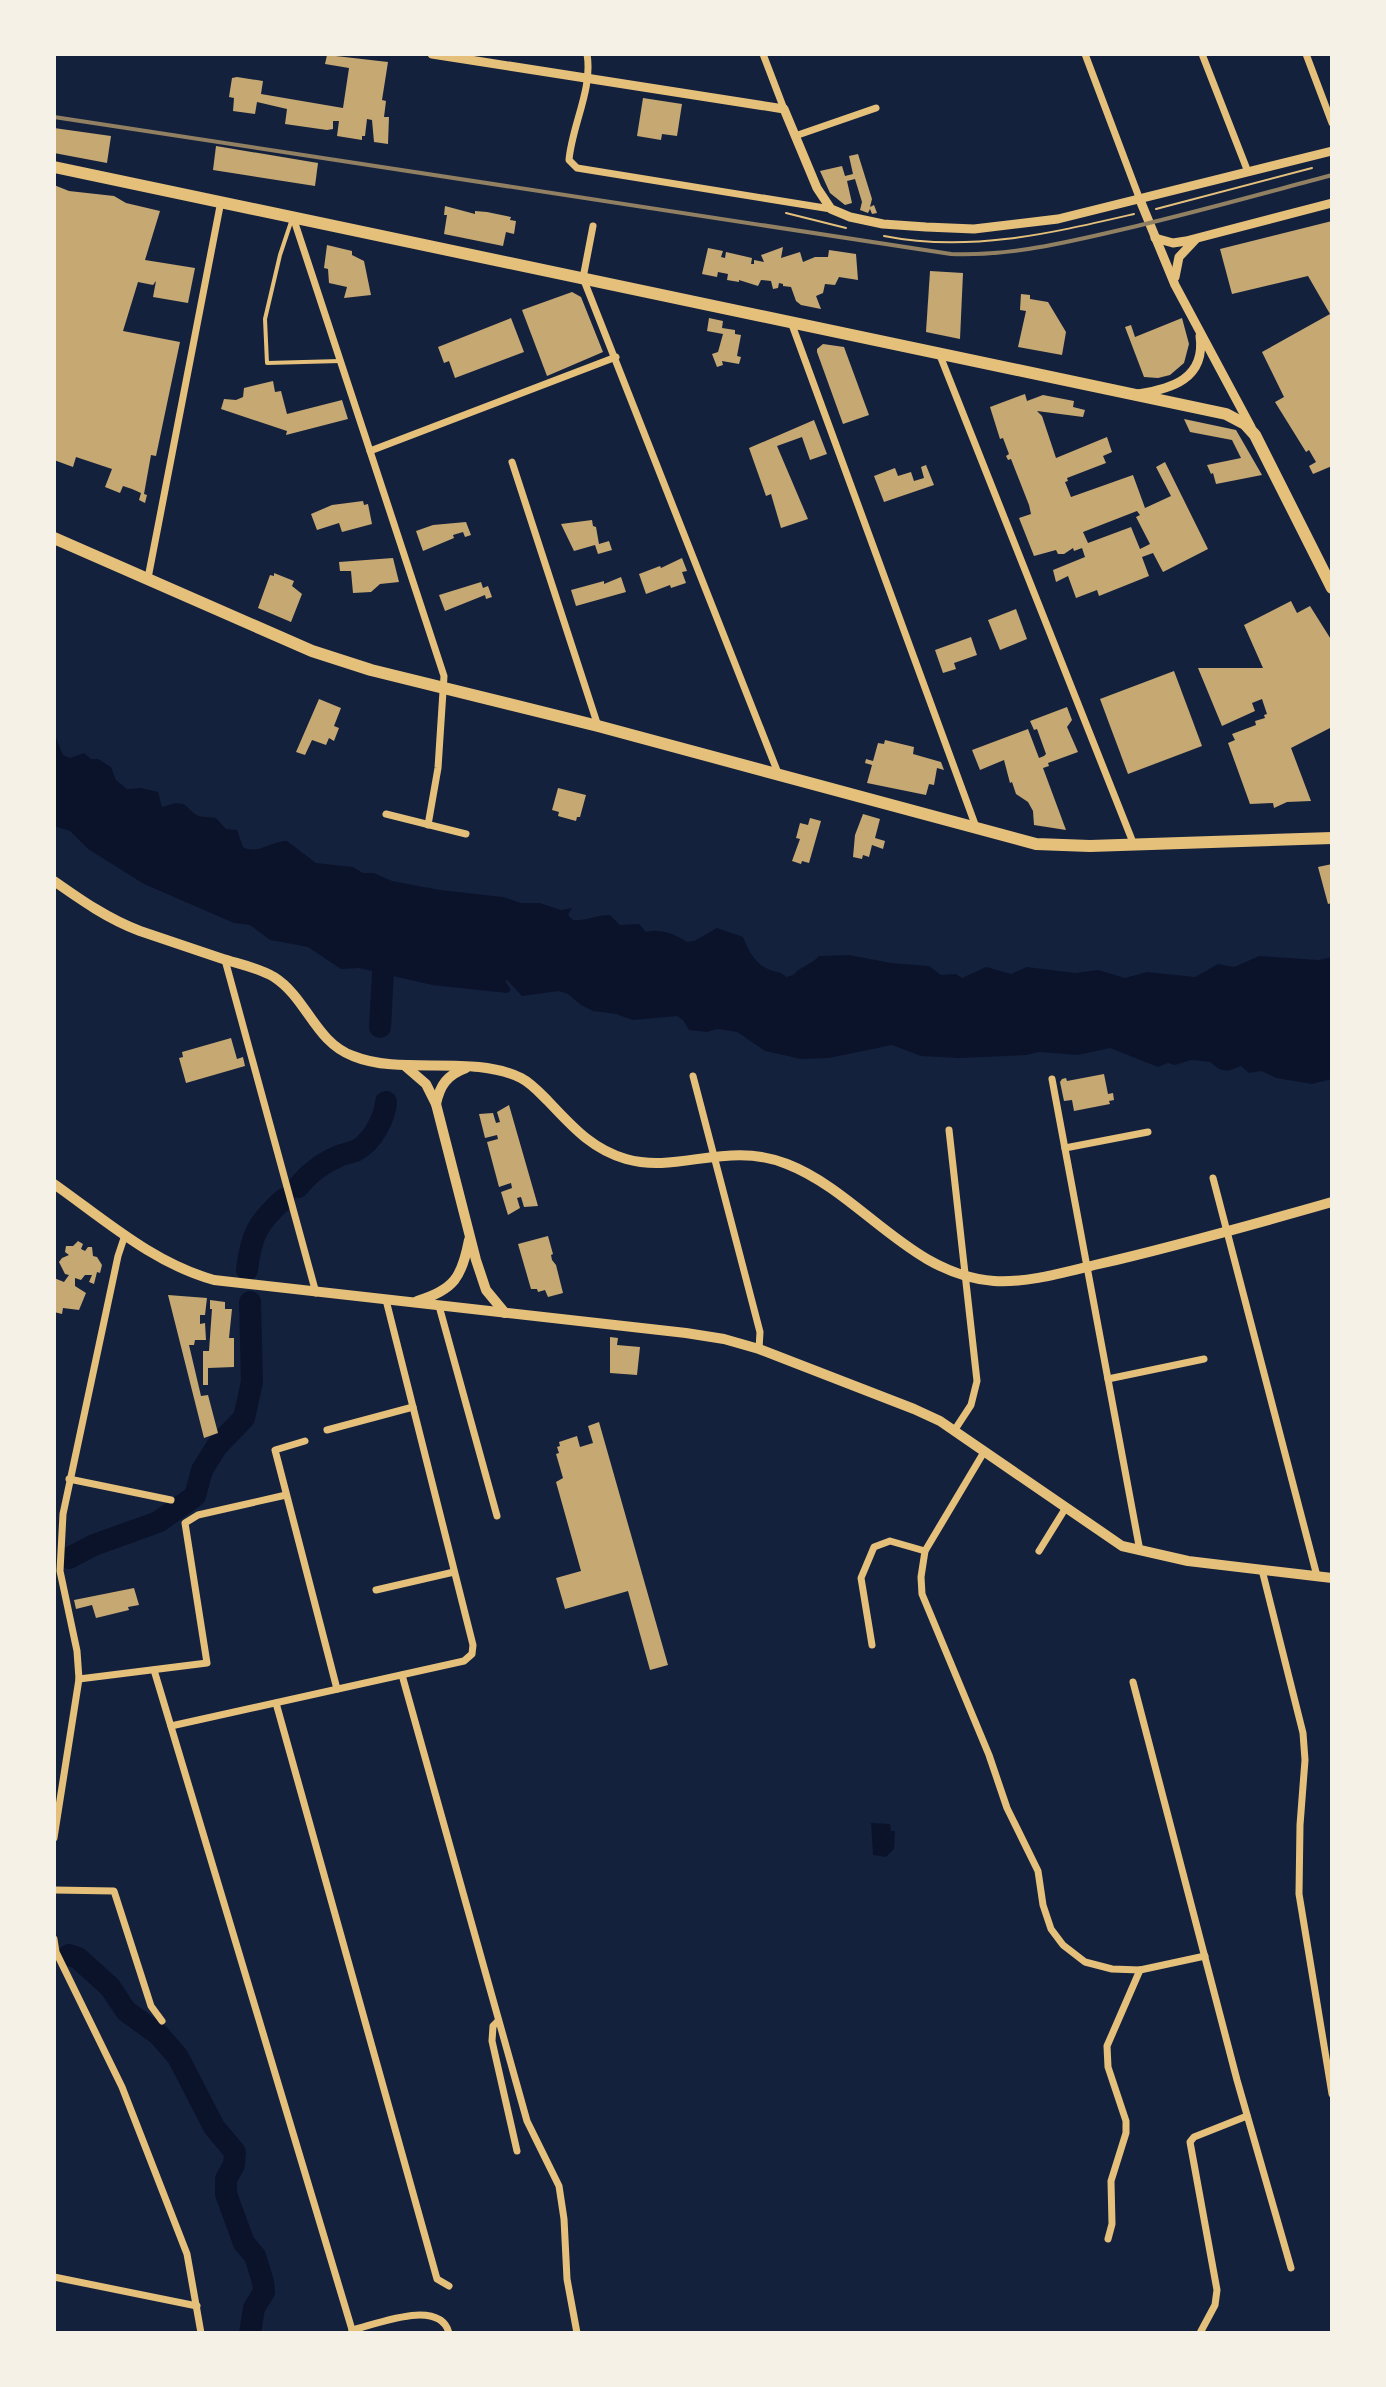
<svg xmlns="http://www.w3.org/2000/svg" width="1386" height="2387" viewBox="0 0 1386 2387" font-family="'Space Grotesk',sans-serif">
	<rect width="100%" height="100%" fill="#14213d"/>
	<g fill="#0b132b">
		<path d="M54 733 63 755 70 758 84 753 91 759H98L111 767 116 780 127 789 141 788 158 792 162 807 176 803 184 804C201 820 195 815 216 818L226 829 237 830 243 847C258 855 271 841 287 841L316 863 353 867 363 873H374L392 881 440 890 503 897 521 903H540L561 910 572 908 568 915 573 920C587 921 596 915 610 915L620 925 639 924 646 932C660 928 677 935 687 942L694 941 717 928 743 937C748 949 754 963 768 969 776 973 779 970 786 977L793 975C801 966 811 965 819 956L849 955 891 963 929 966 941 975 956 974 962 978 986 967 1011 974 1027 967 1075 973 1098 970 1125 978 1147 972 1195 977 1218 964 1234 967 1259 956 1319 960 1332 957V1079L1312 1084 1276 1078 1262 1071 1249 1073 1241 1066 1228 1071 1219 1069 1210 1062 1191 1060 1175 1065 1168 1063 1158 1067 1110 1048 1078 1055 1039 1052 1027 1055 959 1058 921 1056 892 1045 829 1058 801 1059 765 1051 737 1032 718 1029 707 1032 689 1030 683 1020 677 1016 633 1020 616 1014 593 1011 581 1005 568 994 559 991 522 996 507 980 505 981 511 990 507 993 432 985 359 968 341 969 308 947 270 940 250 925 234 923 144 884 88 849 70 831 54 826Z"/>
		<path d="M871 1823 890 1824 891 1831H895L894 1849 886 1857 873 1855Z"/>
	</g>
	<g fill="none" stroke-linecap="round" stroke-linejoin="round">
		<g stroke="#0b132b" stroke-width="22">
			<path d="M380 1027 383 973"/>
			<path d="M298 1187C309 1173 322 1163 339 1156 345 1153 352 1153 357 1150 372 1142 385 1118 386 1102"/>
			<path d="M247 1270C251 1235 258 1222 284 1199"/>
			<path d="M69 1558 94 1545 158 1522 195 1496 202 1470 217 1446 244 1418 252 1382 250 1302"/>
			<path d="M69 1955 78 1958 110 1987 126 2011 159 2035 178 2057 214 2127 235 2152 234 2165 226 2179V2194L244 2243 255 2256 263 2282 264 2292 254 2308 250 2333"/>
		</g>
	</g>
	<g fill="#c6a872" fill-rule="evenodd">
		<path d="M327 55 388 62 382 100 386 101 384 117H389L388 144 374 142 372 120 367 119 365 136H362V140L337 136 339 121H333V129L327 130 285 124 287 109 257 102 255 114 233 111 234 98 229 97 232 78 237 77 263 81 261 94 343 108 349 68 325 64Z"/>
		<path d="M643 98 682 104 677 136 662 134 661 140 637 136Z"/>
		<path d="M54 128 111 136 107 163 54 153Z"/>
		<path d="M216 146 318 163 315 186 213 170Z"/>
		<path d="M858 154 872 199 870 207 874 205 877 213 872 214 870 209 868 213 860 210 862 202 855 179 847 181 852 203 845 205 830 193 820 171 842 166 845 176 853 174 849 156Z"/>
		<path d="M54 185 69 191 114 196 126 203 160 211 145 260 195 268 188 303 153 297 156 281 153 285 138 282 123 331 180 342 156 456 151 455 144 494 147 495 145 503 139 500 141 493 132 489 123 486 120 493 105 487 112 469 76 457 73 467 54 460Z"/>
		<path d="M445 206 475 214V211L487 212 511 217 510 220 516 221 514 234 506 232 503 246 444 234 447 215H444Z"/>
		<path d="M1332 221V466L1313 474 1309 466 1316 462 1309 450 1306 452 1275 402 1284 397 1262 352 1330 314 1308 276 1232 294 1220 249Z"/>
		<path d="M327 245 352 251V255L364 261 371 295 344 298 347 287 329 283 328 269 324 268Z"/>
		<path d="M783 247 781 258 800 252 803 262 815 257H828L829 250 856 254 858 280 839 277 835 285 825 284 823 293 816 296 821 309 801 305 796 301 791 287 783 286V284L779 283 778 288 773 289 771 281 761 280 758 286 739 280V282L727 280 728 274 718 272 717 277 702 274 708 248 723 251 721 257 725 258 726 252 752 258 751 264H754V260L764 262 761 255Z"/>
		<path d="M930 271 963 273 960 339 926 332Z"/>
		<path d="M572 292 581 297 603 352 547 376 522 310Z"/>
		<path d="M1021 294 1030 295V299L1048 302 1066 332 1062 355 1018 347 1026 311 1020 310Z"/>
		<path d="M511 318 524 352 455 378 449 361 444 363 438 347Z"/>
		<path d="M709 318 723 321 722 328 735 330V334L741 335 737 356 741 357 739 364 722 361 723 365 717 367 712 354 718 352 723 334 707 331Z"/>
		<path d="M1182 318 1189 344 1184 363 1170 375 1158 378 1144 377 1125 327 1131 325 1135 337Z"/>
		<path d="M823 344 844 347 869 415 843 424 817 352V349Z"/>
		<path d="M273 381 275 392 281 391 287 414 342 400 348 419 286 435 287 431 221 409 224 399 236 400 243 397 244 388Z"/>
		<path d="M1025 394 1027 401 1043 395 1074 401 1073 407 1085 410 1083 417 1037 411 1042 416 1056 458 1107 437 1112 452 1103 456 1106 463 1067 478 1068 481 1065 482 1071 497 1133 475 1145 508 1171 496 1156 467 1165 462 1208 549 1163 572 1153 553 1142 557 1149 576 1099 596 1097 590 1076 598 1068 576 1056 582 1053 570 1085 557 1082 548 1074 551 1073 548 1064 554H1058L1056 550 1034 556 1019 518 1031 514 1029 505 1011 459 1008 460 1006 456 1009 454 1003 438 1000 439 990 407ZM1137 511 1140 515 1136 517 1150 544 1140 549 1131 527 1088 543 1083 532Z"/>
		<path d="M1184 419 1236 430 1262 475 1216 484 1213 473 1211 474 1207 465 1241 458 1232 440 1190 432Z"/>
		<path d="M814 420 827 454 810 460 802 437 777 446 808 519 781 528 771 494 766 496 749 448Z"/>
		<path d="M926 465 934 485 884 502 874 476 895 468 898 476 911 472 914 481 924 478 921 467Z"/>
		<path d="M363 501 364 505 368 504 372 524 342 532 339 523 317 530 311 514 332 505Z"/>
		<path d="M592 520 593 526 596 527 599 544 609 541 612 550 598 554 595 545 574 551 561 524Z"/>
		<path d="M466 522 471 535 465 537 463 532 453 535 454 538 423 551 416 531 433 525Z"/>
		<path d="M393 558 399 582 380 584 371 592 353 593 351 571H340L339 562Z"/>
		<path d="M682 558 687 571 682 572 686 583 671 588 670 585 646 594 639 574 660 566 661 568Z"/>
		<path d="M274 573 294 581 292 586 302 594 291 622 258 608 270 575 274 576Z"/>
		<path d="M621 577 626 592 576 606 571 590 604 581V584Z"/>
		<path d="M481 582 483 588 488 586 492 597 486 599 485 595 445 611 439 595Z"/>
		<path d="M1291 601 1297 613 1310 606 1332 641V727L1291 748 1311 801 1287 802 1274 808 1273 803 1250 804 1228 743 1235 740 1232 734 1256 725 1255 721 1265 718 1264 715 1267 714 1262 699 1252 703 1255 711 1222 726 1198 668H1263L1244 625Z"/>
		<path d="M1016 609 1027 639 1000 650 988 620Z"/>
		<path d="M971 637 977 655 954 663 956 669 943 673 935 650Z"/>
		<path d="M1174 671 1202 746 1128 774 1100 699Z"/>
		<path d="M319 699 341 708 334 726 339 728 334 741 329 738 326 745 312 740 305 755 296 752Z"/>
		<path d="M1067 707 1072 720 1067 727 1078 752 1048 763 1049 766 1043 768 1066 830 1034 825 1033 811 1028 802 1016 794 1012 782 1010 783 1004 760 980 770 972 750 1028 729 1039 758 1044 756 1046 754 1037 729 1034 730 1030 721Z"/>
		<path d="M885 740 914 747 913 754 941 762 944 770 937 768 934 785 929 784 926 795 867 783 872 765 865 763 866 759 873 761 878 743 884 744Z"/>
		<path d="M558 788 586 795 580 817H577L576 821 558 816 559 812 552 810Z"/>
		<path d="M863 814 880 819 875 838 885 841 883 849 872 845 869 857 863 855 862 859 853 857 855 835Z"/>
		<path d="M810 818 821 821 809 863 802 861 801 864 792 861 800 839 796 838 800 823 808 825Z"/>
		<path d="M1332 864V903L1328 904 1318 867Z"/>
		<path d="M231 1038 237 1059 243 1057 245 1066 186 1083 179 1058 183 1057 182 1052Z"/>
		<path d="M1104 1074 1108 1094 1113 1093 1114 1100 1109 1101 1110 1104 1074 1111 1072 1100 1064 1101 1060 1082 1062 1079 1066 1078 1067 1081Z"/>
		<path d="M509 1105 538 1206 524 1207 521 1197 517 1198 520 1208 508 1215 501 1192 512 1188 511 1183 499 1187 487 1142 498 1139 497 1135 485 1138 479 1114 493 1113 496 1123 500 1122 497 1112Z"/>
		<path d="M548 1236 553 1254 551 1255 552 1260 556 1265 563 1293 548 1297 545 1290 538 1292 537 1289H531L518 1244Z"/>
		<path d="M78 1241 83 1244 81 1249 85 1251 88 1247H92L93 1256 97 1257 102 1265 100 1273 97 1272 94 1284 89 1282 92 1275H85L81 1280 75 1278V1286L86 1293 79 1310 63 1308 62 1314 54 1312V1278L64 1282 69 1275 65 1274 59 1262 62 1258 69 1255 65 1252 66 1246H73Z"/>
		<path d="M168 1295 207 1298 205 1315H200V1324L205 1323 206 1340H195L194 1345H189L201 1396 208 1395 218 1433 204 1438Z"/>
		<path d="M210 1300 225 1302V1309H232L229 1338H234V1367L208 1368V1385H203V1351H209L212 1309H210Z"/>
		<path d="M610 1337 618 1338 617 1345 640 1347 637 1375 610 1373Z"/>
		<path d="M599 1422 668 1665 650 1670 628 1591 565 1609 556 1578 581 1571 556 1482 563 1478 556 1454 559 1453 557 1447 560 1446 559 1442 577 1436 580 1447 593 1443 588 1426Z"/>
		<path d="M134 1588 139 1605 128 1607 129 1610 96 1618 92 1605 76 1609 74 1600Z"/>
	</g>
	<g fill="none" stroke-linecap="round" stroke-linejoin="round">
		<g stroke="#e5c07b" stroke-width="2">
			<path d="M1156 209 1312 168"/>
			<path d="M786 213 846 228"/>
			<path d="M884 236C969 253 1052 233 1134 214"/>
		</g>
		<path stroke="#e5c07b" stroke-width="4" d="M292 219 280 255 265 319 267 363 340 361"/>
		<g stroke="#e5c07b" stroke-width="7">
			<path d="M587 54C593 89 572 125 569 160L577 168 831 209"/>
			<path d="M763 54 784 109"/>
			<path d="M1085 54 1140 200"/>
			<path d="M1202 54 1248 172"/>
			<path d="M1306 54 1332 123"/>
			<path d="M795 136 876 108"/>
			<path d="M293 217 444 676 438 768 428 825"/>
			<path d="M593 226 583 278 778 773"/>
			<path d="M791 322 976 827"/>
			<path d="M939 353 1134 845"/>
			<path d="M370 451 616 357"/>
			<path d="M512 462 598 726"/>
			<path d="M148 578 221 201"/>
			<path d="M386 814 466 834"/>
			<path d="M225 960 316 1293"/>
			<path d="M693 1076 760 1332 759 1349"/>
			<path d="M1052 1079 1140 1551"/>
			<path d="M949 1130 977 1381 971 1405 954 1431"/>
			<path d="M1065 1148 1148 1132"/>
			<path d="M1213 1178 1317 1576"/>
			<path d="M439 1306 497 1516"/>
			<path d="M1108 1379 1204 1359"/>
			<path d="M327 1430 413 1407"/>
			<path d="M305 1441 275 1450 337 1689"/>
			<path d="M984 1452 925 1551 921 1577 922 1594 989 1755 1007 1808 1038 1871 1043 1905 1051 1929 1063 1945 1085 1962 1112 1969 1140 1970 1205 1956"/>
			<path d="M69 1479 171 1500"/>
			<path d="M1039 1551 1065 1509"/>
			<path d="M1262 1570 1303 1733 1305 1760 1300 1825 1299 1894 1332 2094"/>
			<path d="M376 1590 454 1572"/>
			<path d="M872 1645 861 1578 874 1547 890 1541 925 1551"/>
			<path d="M154 1670 353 2333"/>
			<path d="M402 1675 527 2121 559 2186 564 2219 567 2279 577 2333"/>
			<path d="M79 1679 207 1663 185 1523 198 1515 286 1495"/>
			<path d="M1133 1682 1237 2080 1291 2268"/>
			<path d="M276 1703 437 2279 449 2286"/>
			<path d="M171 1726 464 1661 472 1654 473 1645 386 1300"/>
			<path d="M54 1838 79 1679 77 1651 60 1571 63 1514 118 1256 125 1235"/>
			<path d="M54 1890 114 1891 151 2006 162 2021"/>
			<path d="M54 1939 56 1952 122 2087 187 2254 201 2333"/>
			<path d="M498 2021 493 2026 492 2041 517 2151"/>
			<path d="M1108 2239 1112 2224 1111 2181 1126 2133V2121L1108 2067 1107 2046 1140 1970"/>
			<path d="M54 2277 197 2306"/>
			<path d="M352 2330C377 2324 440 2298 449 2333"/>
			<path d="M1200 2333 1215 2305 1217 2290 1190 2142 1194 2137 1247 2116"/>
		</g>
		<g stroke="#e5c07b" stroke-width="9">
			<path d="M432 54 784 109 817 188 831 209 850 217 883 224 926 227 974 229 1058 219 1332 151"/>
			<path d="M1140 200 1175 285 1251 427"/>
			<path d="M1155 238 1173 243 1186 241 1332 203"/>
			<path d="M1175 277 1179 257 1195 240"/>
			<path d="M1138 394C1171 389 1206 379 1200 336"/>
		</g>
		<g stroke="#e5c07b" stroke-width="10">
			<path d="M54 881C81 900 108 919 140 931 166 940 194 949 220 958 238 964 257 967 274 977 307 998 315 1042 353 1056 402 1076 472 1054 521 1078 531 1083 539 1092 548 1101 571 1125 591 1149 626 1159 679 1174 727 1140 787 1164 861 1193 910 1275 994 1281 1029 1283 1065 1272 1099 1264 1177 1246 1255 1224 1332 1202"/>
			<path d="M404 1065 426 1084 436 1104 476 1260 486 1290 505 1313"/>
			<path d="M436 1104C440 1085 447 1075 466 1068"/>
			<path d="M54 1184C105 1220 153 1263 214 1280L686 1333 724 1339 759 1349 914 1409 940 1421 1122 1546 1188 1561 1332 1578"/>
			<path d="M417 1301C454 1290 462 1277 469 1240"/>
		</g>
		<g stroke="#e5c07b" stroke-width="12">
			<path d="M54 167 1226 414 1245 424 1255 435 1332 588"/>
			<path d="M54 538 312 651 371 670 598 726 1036 844 1090 846 1332 838"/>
		</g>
		<path stroke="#918062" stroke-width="4" d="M54 117 951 254C1005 256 1055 245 1107 233 1183 216 1257 195 1332 175"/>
	</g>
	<rect width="1386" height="2387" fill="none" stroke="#f6f1e7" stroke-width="112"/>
</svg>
